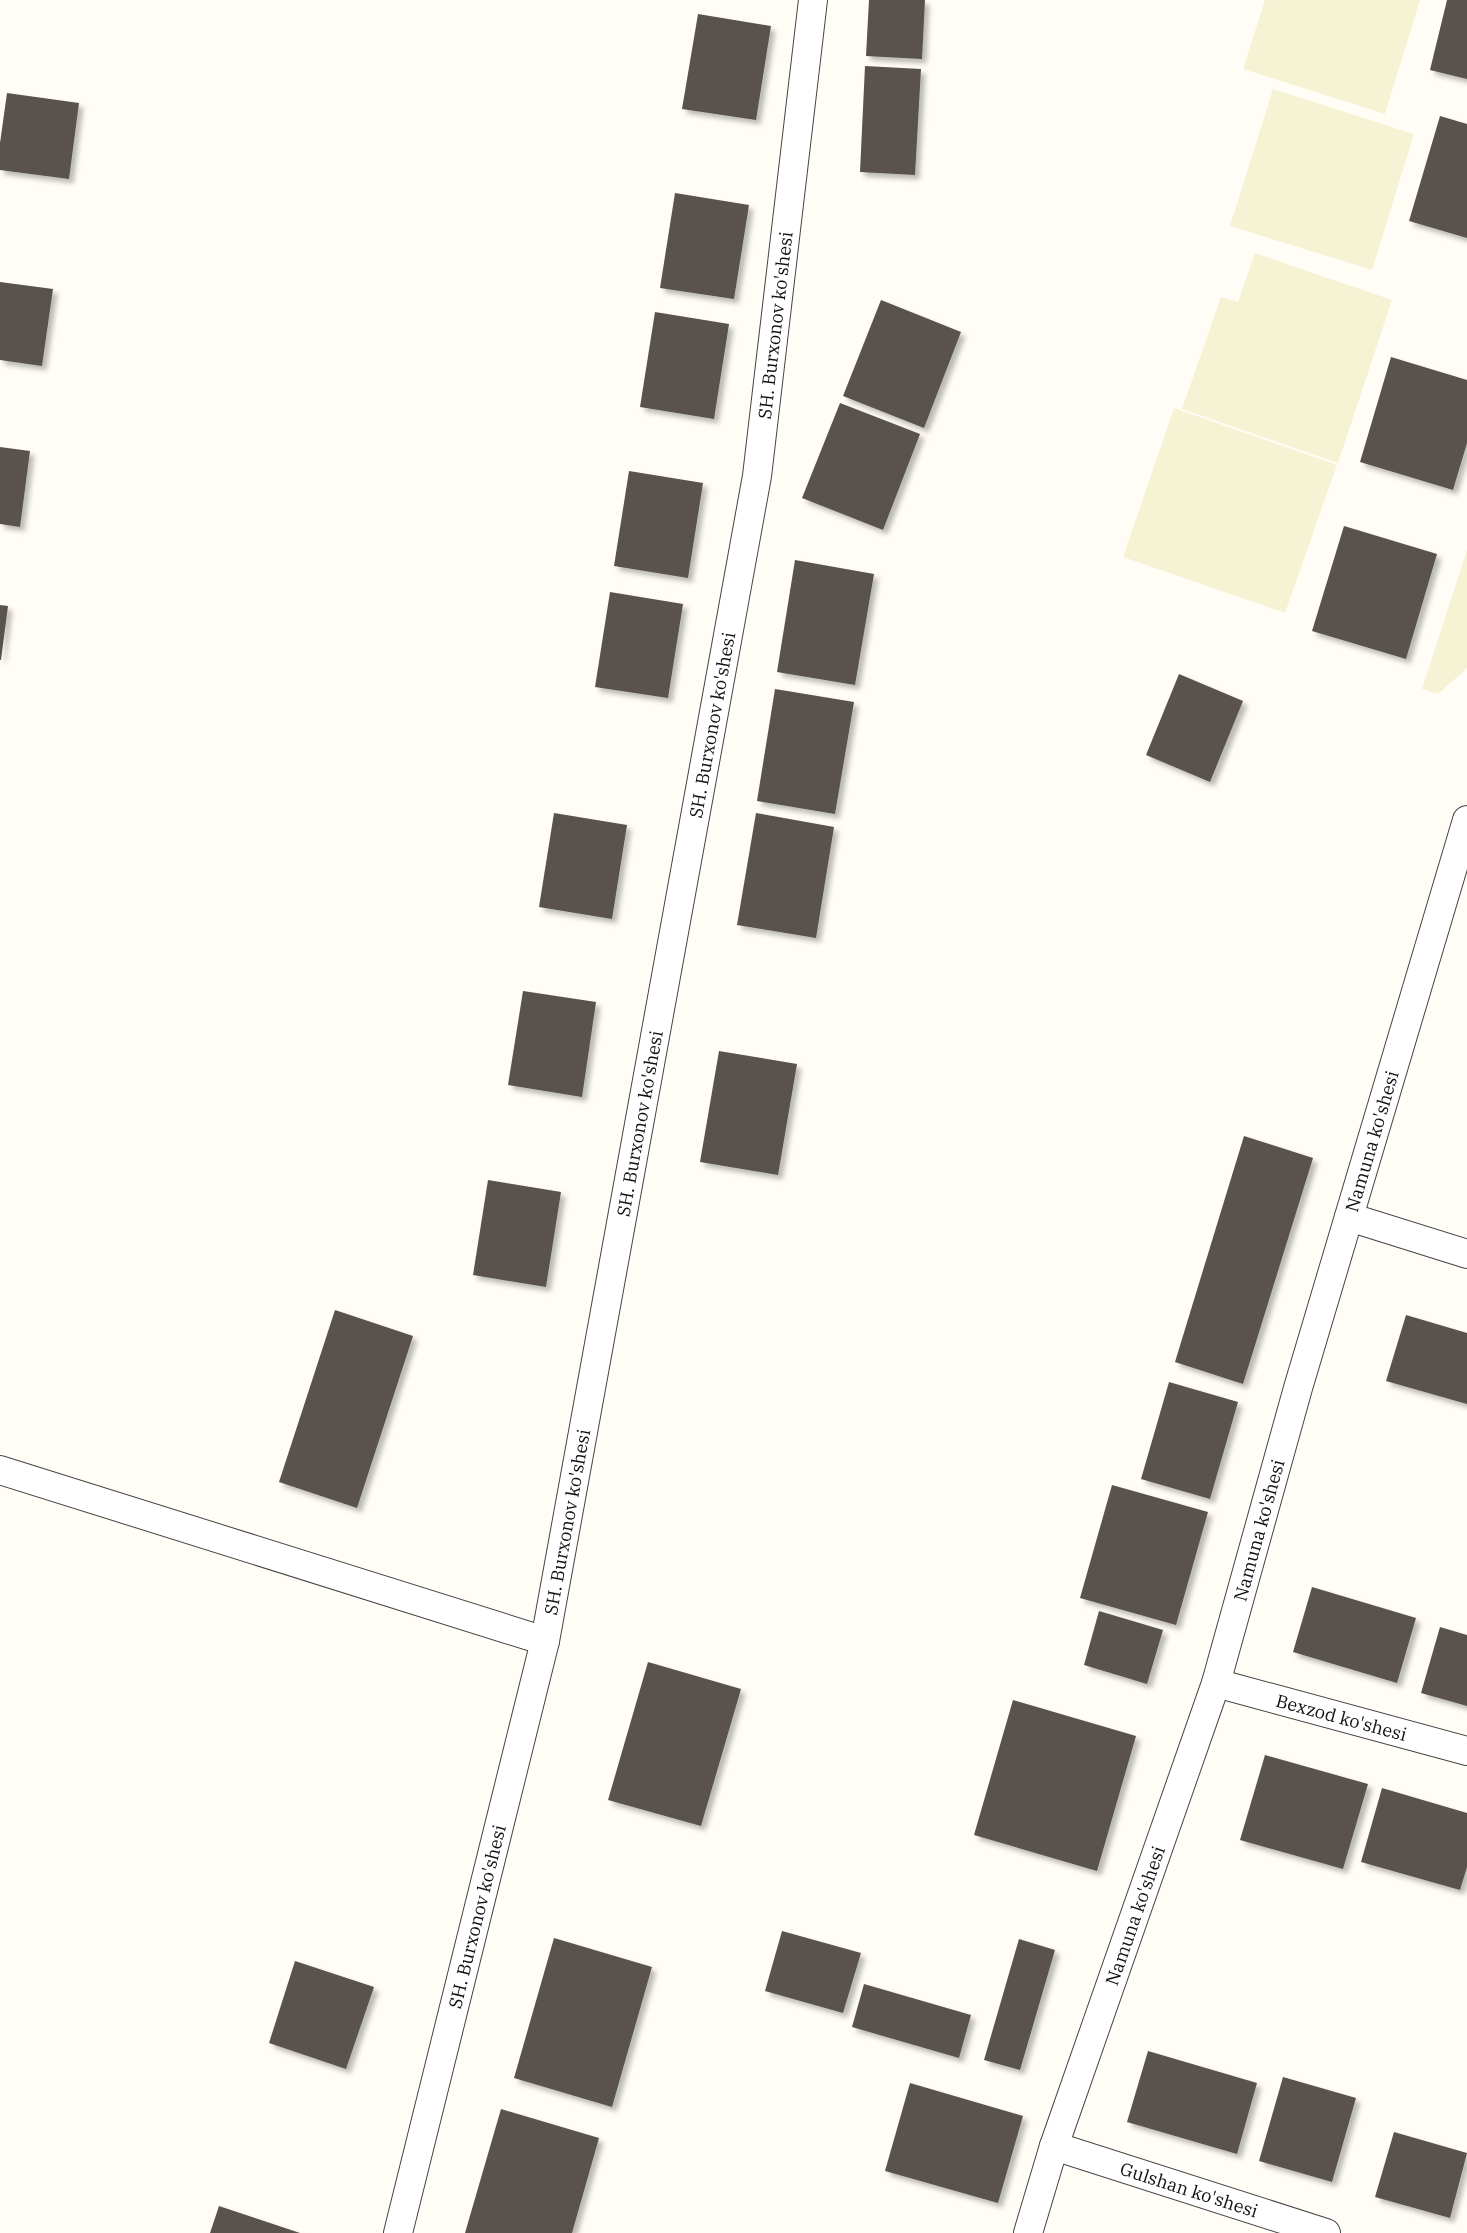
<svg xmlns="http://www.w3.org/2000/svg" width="1467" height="2233" viewBox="0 0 1467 2233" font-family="'IBM Plex Serif',serif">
	<defs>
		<filter id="shadow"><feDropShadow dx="4.5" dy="4.5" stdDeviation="2.5" flood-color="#0004"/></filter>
	</defs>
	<rect width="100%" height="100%" fill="#fffdf5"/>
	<g fill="#f6f3d4">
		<path d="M1265 0H1420L1385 114 1243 69Z"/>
		<path d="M1273 89 1414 134 1372 270 1230 226Z"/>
		<path d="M1255 253 1392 300 1338 463 1182 409 1221 297 1238 302Z"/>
		<path d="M1174 408 1337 465 1285 613 1123 557Z"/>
		<path d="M1467 550V668L1438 694 1422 689Z"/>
	</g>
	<g fill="#5a524d" filter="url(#shadow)">
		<path d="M869 0H925L922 59 866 56Z"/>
		<path d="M1447 0H1467V79L1430 70Z"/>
		<path d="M698 14 771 26 756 120 682 109Z"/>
		<path d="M865 66 921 69 915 175 860 172Z"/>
		<path d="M7 93 79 103 69 179 0 170V143Z"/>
		<path d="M1440 116 1467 124V238L1409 221Z"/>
		<path d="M675 193 749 205 734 299 660 288Z"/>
		<path d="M0 282 53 289 42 366 0 360Z"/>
		<path d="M881 300 961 332 924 428 843 396Z"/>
		<path d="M655 312 729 324 714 419 640 407Z"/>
		<path d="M1391 357 1467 380V443L1453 490 1360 462Z"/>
		<path d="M840 403 920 434 883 530 802 498Z"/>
		<path d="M0 447 30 451 20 527 0 524Z"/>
		<path d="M629 471 703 483 688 578 614 566Z"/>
		<path d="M1344 526 1437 554 1406 659 1312 631Z"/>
		<path d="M795 560 874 574 855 685 777 672Z"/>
		<path d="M610 592 683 604 668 698 595 687Z"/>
		<path d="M0 605 8 606 1 660H0Z"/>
		<path d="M1179 674 1243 701 1210 782 1146 755Z"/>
		<path d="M775 689 854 702 835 814 757 801Z"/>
		<path d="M554 813 627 825 612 919 539 907Z"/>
		<path d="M756 813 834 827 816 938 737 925Z"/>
		<path d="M523 991 596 1002 582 1097 508 1085Z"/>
		<path d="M719 1051 797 1064 778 1175 700 1162Z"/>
		<path d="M1244 1136 1313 1158 1243 1384 1175 1362Z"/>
		<path d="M488 1180 561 1192 546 1287 473 1275Z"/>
		<path d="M335 1310 413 1336 357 1508 279 1482Z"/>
		<path d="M1406 1315 1467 1333V1404L1386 1381Z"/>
		<path d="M1169 1382 1238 1402 1210 1499 1141 1479Z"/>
		<path d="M1112 1485 1208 1512 1176 1625 1080 1598Z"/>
		<path d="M1312 1587 1416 1618 1397 1683 1293 1652Z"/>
		<path d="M1099 1611 1163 1630 1147 1684 1084 1665Z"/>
		<path d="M1440 1627 1467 1635V1706L1421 1693Z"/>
		<path d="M648 1662 741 1689 701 1826 608 1800Z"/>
		<path d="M1013 1700 1136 1736 1097 1871 974 1835Z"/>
		<path d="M1265 1755 1368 1784 1343 1869 1240 1840Z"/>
		<path d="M1382 1788 1467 1813V1867L1460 1890 1361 1862Z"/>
		<path d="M782 1931 861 1953 843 2013 765 1991Z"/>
		<path d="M554 1938 652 1967 612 2107 514 2078Z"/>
		<path d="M1019 1939 1055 1950 1020 2070 984 2060Z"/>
		<path d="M295 1961 374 1987 346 2069 269 2043Z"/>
		<path d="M864 1984 971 2015 959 2058 852 2027Z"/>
		<path d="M1148 2051 1257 2083 1237 2154 1127 2122Z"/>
		<path d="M1283 2077 1356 2098 1332 2182 1259 2161Z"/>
		<path d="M910 2083 1023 2116 998 2203 885 2171Z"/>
		<path d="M501 2109 599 2138 572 2233H465Z"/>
		<path d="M1394 2132 1467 2153 1450 2218 1375 2197Z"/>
		<path d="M219 2206 300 2233H210Z"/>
	</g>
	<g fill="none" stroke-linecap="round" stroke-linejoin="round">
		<defs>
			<g id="minor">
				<path d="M1349 1217 1467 1254"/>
				<path d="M0 1470 545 1641"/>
				<path id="s1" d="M1216 1683 1467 1751"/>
				<path id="s2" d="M1054 2146 1326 2233"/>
				<path id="s3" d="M398 2233 545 1641 757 476 813 0"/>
				<path id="s4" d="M1028 2233 1054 2146 1216 1683 1298 1388 1467 820"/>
			</g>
		</defs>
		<use href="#minor" stroke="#444" stroke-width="30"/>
		<use href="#minor" stroke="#fff" stroke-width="28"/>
	</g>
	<g text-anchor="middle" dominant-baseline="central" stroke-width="5" stroke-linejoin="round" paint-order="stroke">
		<g font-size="18" fill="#111" stroke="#fff">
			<text stroke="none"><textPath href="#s3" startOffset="1946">SH. Burxonov ko'shesi</textPath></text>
			<text stroke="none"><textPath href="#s3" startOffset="1541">SH. Burxonov ko'shesi</textPath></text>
			<text stroke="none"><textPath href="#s3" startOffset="1136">SH. Burxonov ko'shesi</textPath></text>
			<text stroke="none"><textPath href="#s4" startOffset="1145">Namuna ko'shesi</textPath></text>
			<text stroke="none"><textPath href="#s3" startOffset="731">SH. Burxonov ko'shesi</textPath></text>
			<text stroke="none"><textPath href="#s4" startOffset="740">Namuna ko'shesi</textPath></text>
			<text stroke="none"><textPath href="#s1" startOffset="130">Bexzod ko'shesi</textPath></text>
			<text stroke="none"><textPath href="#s4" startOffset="335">Namuna ko'shesi</textPath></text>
			<text stroke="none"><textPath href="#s3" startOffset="326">SH. Burxonov ko'shesi</textPath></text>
			<text stroke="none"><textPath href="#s2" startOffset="142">Gulshan ko'shesi</textPath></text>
		</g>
	</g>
</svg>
